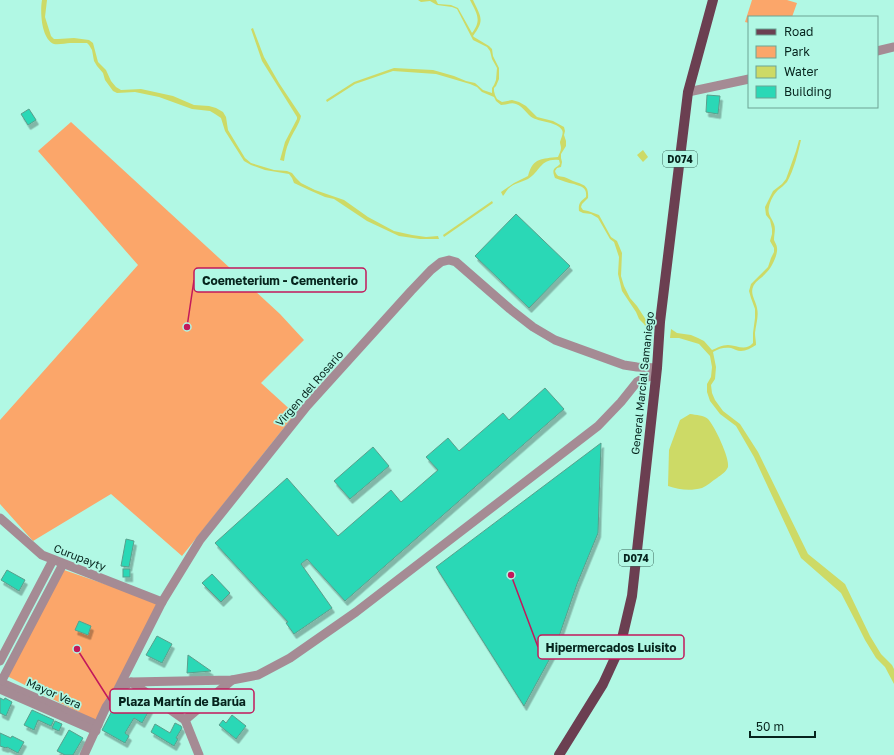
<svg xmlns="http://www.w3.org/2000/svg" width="894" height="755" viewBox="0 0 894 755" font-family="'Golos Text',sans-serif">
	<defs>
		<filter id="shadow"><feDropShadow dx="2.5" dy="4.5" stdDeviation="0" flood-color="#0004"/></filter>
	</defs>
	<rect width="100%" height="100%" fill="#b1f8e4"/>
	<g fill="#fba66a">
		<path d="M752 0H787L797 3 792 17H749V23L745 22Z"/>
		<path d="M71 122 280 314 304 340 261 383 295 414 182 556 111 494 33 541 0 504V420L138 265 38 151Z"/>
		<path d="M64 570 160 603 96 721 7 676Z"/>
	</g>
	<g fill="#cdda66">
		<path d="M42 0H47L45 17 51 36 54 39H58L74 38 89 40 93 43 98 62 106 70 111 81 116 87 121 90 141 89 173 96 194 105 209 106 216 108 223 112 226 117 228 130 245 158 251 163 274 170 287 171 292 173 296 178 301 183 315 190 344 200 368 217 394 231 412 235 426 237 438 236 439 239H420L399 236 367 221 334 199 325 197 309 190 294 183 292 178 289 174 265 170 251 165 244 161 225 131 221 118 215 114 210 111 192 109 159 97 135 92 117 93 113 91 105 80 103 73 97 66 94 61 92 50 89 45 87 43H83C79 43 75 43 70 43 66 43 59 45 54 44 41 39 40 11 42 0Z"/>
		<path d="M418 0H436L438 4 451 5 458 8 472 33C482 20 477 14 470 0H473C481 17 485 20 473 36L474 37 489 46 492 49 493 56 499 68V79L496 86 494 88V91L495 95 497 99 502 102 512 100 519 102 526 106 537 117 553 121 564 127 565 131 564 135 566 141V146L561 154V158L562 162 561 167 557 168 555 171C557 177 559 176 564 177 568 178 570 180 573 181 584 185 589 185 588 198L582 204 581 207 583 210 588 211 599 215 611 237 617 241 622 253 621 276 624 286 630 298 637 306 648 323 653 327 652 334 648 331 644 324 639 319 636 312 622 291 618 274 619 257 614 242 610 239 598 218 591 214 583 213 579 211C578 203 581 201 586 197 587 187 582 187 574 184 568 183 561 180 555 178 551 168 555 169 560 164L559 160C540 158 541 171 528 179 522 182 514 183 508 189 506 191 505 194 503 196L501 192 514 183 528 176C533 157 542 159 558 157 559 154 561 151 561 148 561 146 560 144 560 142 561 138 564 133 562 130 557 122 541 122 533 118 527 115 524 107 516 104 511 102 506 105 501 105L496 101 494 97 482 92 477 87 470 84 436 74 393 71 355 84 327 102 326 100 354 82 394 68 433 70 454 76 466 81 475 83 483 90 492 93V88L494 85 496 80 497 68 492 59 490 51 487 47 473 40 457 9 452 7 437 5 430 1 421 2Z"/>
		<path d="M253 28 264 57 279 83 301 116C300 123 292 134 289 142 286 148 285 155 284 161L280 160 285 142 297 119V117L262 61 251 29Z"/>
		<path d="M799 140H801C798 153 794 170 787 182 784 185 781 188 778 190 774 194 770 201 769 207 767 214 772 218 774 224 776 229 774 234 774 240 775 243 777 245 777 248 778 255 771 269 766 273 762 278 755 281 753 287 750 294 756 301 757 308 759 316 756 324 755 333 755 337 756 341 756 345 751 348 746 351 741 351 737 351 735 349 731 348 725 347 719 348 713 352L716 367 715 379 711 385 712 393 715 400 723 411 740 424 758 452 808 554 845 584 870 636 881 654 892 665 894 669V684L885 667 876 658 865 640 856 622 841 593 801 558 754 457 736 426 720 414 710 401 707 392V384L711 377 712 367 710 356 699 344 679 338H670L671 329 677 333 691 335 698 338 704 341 712 350C717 348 722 345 728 345 737 345 745 352 753 343V333L755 318V309L751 298 749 291 751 284 768 267 771 258 774 252V248L770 241 772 234V229L770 220 766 215 765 207 773 191 782 184 786 179 796 151Z"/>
		<path d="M643 150 648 157 643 162 637 155Z"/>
		<path d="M492 201 493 203 444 237 443 235Z"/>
		<path d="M690 414C696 415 704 415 708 419 714 425 730 458 728 467 726 472 721 475 717 478 712 481 707 486 702 488 691 491 679 490 668 486L669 450 680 420Z"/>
	</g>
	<g fill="#2ad8b6" stroke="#599f8c" filter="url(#shadow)">
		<path d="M707 95 720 96 718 114 706 112Z"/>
		<path d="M29 109 36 120 28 125 21 114Z"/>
		<path d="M516 214 570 266 529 308 475 256Z"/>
		<path d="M545 388 564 409 345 601 307 559 301 564 332 608 294 634 286 623 288 622 215 543 287 478 338 536 391 490 401 502 438 470 426 457 448 438 459 451 503 413 509 420Z"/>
		<path d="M601 443 598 533 577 584 554 651 524 706 436 567Z"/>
		<path d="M373 447 389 466 350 499 334 481Z"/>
		<path d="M126 539 134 541 129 567 121 566Z"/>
		<rect x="123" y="569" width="7" height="8"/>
		<path d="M7 570 25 580 19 591 1 580Z"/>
		<path d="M212 574 230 593 221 602 202 583Z"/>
		<path d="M79 621 91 626 88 635 75 630Z"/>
		<path d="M157 636 172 644 162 663 146 655Z"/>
		<path d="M188 655 211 671 187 673Z"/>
		<path d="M123 694 150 709 142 723 134 718 125 733 129 736 125 743 102 730 114 707Z"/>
		<path d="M0 698 4 700 5 698 12 702 6 716 0 713Z"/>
		<path d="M32 710 54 720 51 726 38 720 34 730 24 725Z"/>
		<path d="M232 715 246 726 236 739 219 725 223 720 226 723Z"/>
		<path d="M55 721 62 724 59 731 52 728Z"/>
		<path d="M175 723 181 726 182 728 176 738 178 739 174 746 151 732 155 724 170 733Z"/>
		<path d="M69 730 83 738 73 755H65L57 751Z"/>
		<path d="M0 733 11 738 12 736 24 742 18 753 7 747 6 748 0 746Z"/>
	</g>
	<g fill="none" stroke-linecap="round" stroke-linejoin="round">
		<g stroke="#a58b94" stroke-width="9">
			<path d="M877 51 894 47"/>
			<path d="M688 92 749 79"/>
			<path d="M0 518 42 555 162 602"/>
			<path d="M0 661 53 560"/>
			<path d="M0 682 98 725"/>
			<path d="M131 682 185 720 232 680"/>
			<path d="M0 684 63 564"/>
			<path d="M0 689 96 731"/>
			<path d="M118 690 131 682 232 680 258 675 290 658 356 612 598 426 621 402 637 382 644 378 656 375"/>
			<path d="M185 720 199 755"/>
			<path d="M84 755 106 707 117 691 162 602 200 540 307 406 411 291 431 270 441 262 449 260 456 262 510 309 533 327 555 340 624 365 637 367 657 368"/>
		</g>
		<path stroke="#6b3f51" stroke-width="10" d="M559 755 603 684 620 647 632 596 657 368 660 322 688 92 713 0"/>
	</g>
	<g text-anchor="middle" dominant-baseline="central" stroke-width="3.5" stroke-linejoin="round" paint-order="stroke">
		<g fill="#b1f8e4" stroke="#396459" stroke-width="1">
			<rect x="663" y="151" width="34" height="16" rx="3"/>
			<rect x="619" y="550" width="34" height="16" rx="3"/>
		</g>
		<g font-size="10" font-weight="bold" fill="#06241d">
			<text x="680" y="159">D074</text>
			<text x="636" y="558">D074</text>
		</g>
		<g font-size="11" fill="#06241d" stroke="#b1f8e4">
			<text transform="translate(642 383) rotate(-84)">General Marcial Samaniego</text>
			<text transform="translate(309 388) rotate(-49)">Virgen del Rosario</text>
			<text transform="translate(80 557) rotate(21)">Curupayty</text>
			<text transform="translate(54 693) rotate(24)">Mayor Vera</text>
		</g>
	</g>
	<path fill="none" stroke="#c2185b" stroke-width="1.5" d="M187 327L194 280M511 575L538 647M77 649L110 701"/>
	<g fill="#c2185b" stroke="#b1f8e4" stroke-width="1.5">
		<circle cx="187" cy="327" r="4"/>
		<circle cx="511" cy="575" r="4"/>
		<circle cx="77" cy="649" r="4"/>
	</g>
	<g fill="#b1f8e4" stroke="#c2185b" stroke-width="1.5">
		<rect x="194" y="268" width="172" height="24" rx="4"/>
		<rect x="538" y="635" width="146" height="24" rx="4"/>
		<rect x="110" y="689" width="144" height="24" rx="4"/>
	</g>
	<g font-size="12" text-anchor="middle" font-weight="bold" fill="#06241d">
		<text x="280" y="285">Coemeterium - Cementerio</text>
		<text x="611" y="652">Hipermercados Luisito</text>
		<text x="182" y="706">Plaza Martín de Barúa</text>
	</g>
	<rect x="748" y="16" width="130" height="92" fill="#b1f8e4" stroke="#6da394"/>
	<rect x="756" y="29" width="20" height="6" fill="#6b3f51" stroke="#6da394"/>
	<text x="784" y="36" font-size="12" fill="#06241d">Road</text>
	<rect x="756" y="46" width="20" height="12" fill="#fba66a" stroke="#6da394"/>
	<text x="784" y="56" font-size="12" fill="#06241d">Park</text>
	<rect x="756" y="66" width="20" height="12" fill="#cdda66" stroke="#6da394"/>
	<text x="784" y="76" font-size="12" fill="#06241d">Water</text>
	<rect x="756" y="86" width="20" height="12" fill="#2ad8b6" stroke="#6da394"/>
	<text x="784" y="96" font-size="12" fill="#06241d">Building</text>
	<path d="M750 731v6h65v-6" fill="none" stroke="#06241d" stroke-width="2"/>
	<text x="756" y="731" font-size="12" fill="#06241d" stroke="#b1f8e4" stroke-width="3" paint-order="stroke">50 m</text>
</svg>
